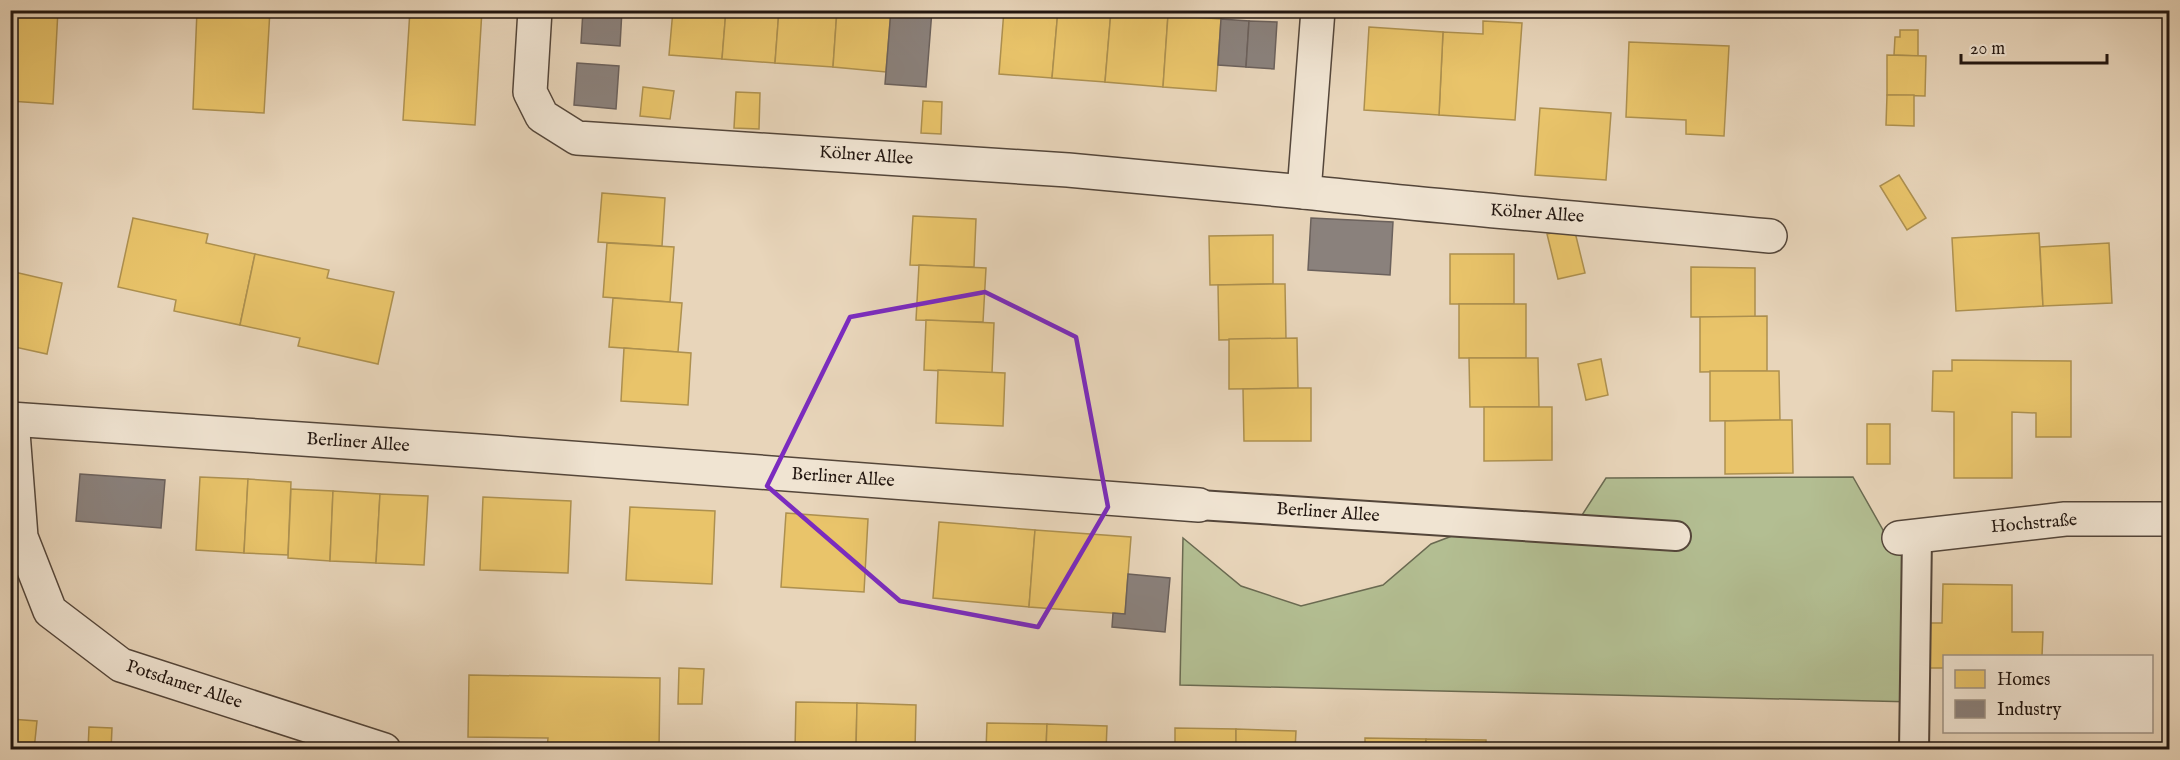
<svg xmlns="http://www.w3.org/2000/svg" width="2180" height="760" viewBox="0 0 2180 760" font-family="'IM FELL English',serif">
	<rect width="100%" height="100%" fill="#e8d5ba"/>
	<filter id="stains"><feTurbulence type="fractalNoise" baseFrequency=".00333" numOctaves="4"/><feColorMatrix values="0 0 0 0 .2 0 0 0 0 .09 0 0 0 0 .02 0 0 0 .5 -.17"/></filter>
	<radialGradient id="worn" r=".72"><stop offset=".6" stop-color="#630" stop-opacity="0"/><stop offset="1" stop-color="#630" stop-opacity=".3"/></radialGradient>
	<path fill="#b3be92" stroke="#6a6a51" stroke-width="1.5" d="M1853 477 1887 537 1917 554 1915 702 1180 685 1183 538 1241 586 1301 606 1383 585 1431 544 1486 523 1573 529 1606 478Z"/>
	<g fill="#e9c46a" stroke="#ad904f" stroke-width="1.5">
		<path d="M10 10H58L53 104 10 101Z"/>
		<path d="M197 10H270L264 113 193 109Z"/>
		<path d="M410 10H482L475 125 403 120Z"/>
		<path d="M673 10H726L722 59 669 55Z"/>
		<path d="M726 10H779L775 63 722 59Z"/>
		<path d="M779 10H837L833 67 775 63Z"/>
		<path d="M837 10H891L886 72 833 67Z"/>
		<path d="M1004 10H1058L1052 78 999 74Z"/>
		<path d="M1058 10 1111 11 1105 82 1052 78Z"/>
		<path d="M1111 11 1168 15 1163 87 1105 82Z"/>
		<path d="M1168 15 1221 19 1216 91 1163 87Z"/>
		<path d="M1483 21 1522 23 1515 120 1439 115 1443 32 1483 34Z"/>
		<path d="M1369 27 1443 32 1439 115 1364 110Z"/>
		<path d="M1900 30H1918V56L1894 55 1895 37H1900Z"/>
		<path d="M1629 42 1729 46 1724 136 1686 134V120L1626 117Z"/>
		<path d="M1887 55 1926 56 1925 96 1887 95Z"/>
		<path d="M643 87 674 91 670 119 640 116Z"/>
		<path d="M736 92 760 93 759 129 734 128Z"/>
		<path d="M1887 95H1914V126L1886 125Z"/>
		<path d="M923 101 942 102 941 134 921 133Z"/>
		<path d="M1540 108 1611 113 1606 180 1535 175Z"/>
		<path d="M1899 175 1926 218 1907 230 1880 186Z"/>
		<path d="M602 193 665 198 662 246 598 242Z"/>
		<path d="M913 216 976 219 974 267 910 265Z"/>
		<path d="M133 218 208 234 206 243 255 254 240 325 174 311 176 300 118 287Z"/>
		<path d="M1574 228 1585 273 1558 279 1547 234Z"/>
		<path d="M2039 233 2043 306 1956 311 1952 238Z"/>
		<path d="M1273 235V284L1210 285 1209 236Z"/>
		<path d="M607 243 674 247 670 302 603 297Z"/>
		<path d="M2109 243 2112 303 2043 306 2040 247Z"/>
		<path d="M255 254 329 270 327 278 394 292 378 364 298 346 300 338 240 325Z"/>
		<rect x="1450" y="254" width="64" height="50"/>
		<path d="M919 265 986 268 983 322 916 320Z"/>
		<path d="M1691 267 1755 268V317H1691Z"/>
		<path d="M10 271 62 283 47 354 10 346Z"/>
		<path d="M1273 284H1285L1286 339 1219 340 1218 285Z"/>
		<path d="M613 298 682 303 678 352 609 347Z"/>
		<rect x="1459" y="304" width="67" height="54"/>
		<path d="M1767 316V371L1700 372V317Z"/>
		<path d="M926 320 994 323 992 373 924 370Z"/>
		<path d="M1297 338 1298 388 1229 389V339Z"/>
		<path d="M624 348 691 353 688 405 621 401Z"/>
		<path d="M1469 358H1538L1539 407H1470Z"/>
		<path d="M1601 359 1608 395 1586 400 1578 364Z"/>
		<path d="M1952 360 2071 361V437H2036V413L2012 412V478H1954V412L1932 411 1933 371H1952Z"/>
		<path d="M938 370 1005 373 1003 426 936 423Z"/>
		<path d="M1710 371H1779L1780 420 1710 421Z"/>
		<path d="M1298 388H1311V441H1244L1243 389Z"/>
		<path d="M1484 407H1552V460L1484 461Z"/>
		<path d="M1780 420H1792L1793 473 1725 474V421Z"/>
		<rect x="1867" y="424" width="23" height="40"/>
		<path d="M200 477 248 479 244 553 196 550Z"/>
		<path d="M248 479 291 482 288 555 244 553Z"/>
		<path d="M291 489 333 491 330 561 288 558Z"/>
		<path d="M333 491 380 494 376 563 330 561Z"/>
		<path d="M380 494 428 496 424 565 376 563Z"/>
		<path d="M483 497 571 501 568 573 480 570Z"/>
		<path d="M630 507 715 511 712 584 626 580Z"/>
		<path d="M786 513 868 519 864 592 781 587Z"/>
		<path d="M939 522 1035 530 1029 607 933 598Z"/>
		<path d="M1035 530 1131 537 1125 614 1029 607Z"/>
		<path d="M1943 584 2012 585V632H2043L2042 656H1944V668H1924L1925 623H1942Z"/>
		<path d="M679 668 704 669 702 704H678Z"/>
		<path d="M469 675 660 678 659 750H547L548 738 468 737Z"/>
		<path d="M796 702 857 703 856 750H795Z"/>
		<path d="M857 703 916 705 915 750H856Z"/>
		<path d="M10 719 37 721 34 750H10Z"/>
		<path d="M987 723 1047 724 1046 750H986Z"/>
		<path d="M1047 724 1107 726 1106 750H1046Z"/>
		<path d="M89 727 112 728 111 750H88Z"/>
		<path d="M1175 728 1236 729V750H1175Z"/>
		<path d="M1236 729 1296 731 1295 750H1236Z"/>
		<path d="M1365 738 1426 739V750H1365Z"/>
		<path d="M1426 739 1486 740V750H1426Z"/>
	</g>
	<g fill="#8a817c" stroke="#6b615c" stroke-width="1.5">
		<path d="M583 10H622L620 46 581 43Z"/>
		<path d="M891 10H932L926 87 885 84Z"/>
		<path d="M1221 19 1249 21 1246 67 1218 65Z"/>
		<path d="M1249 21 1277 22 1274 69 1246 67Z"/>
		<path d="M577 63 619 66 616 109 574 105Z"/>
		<path d="M1311 218 1393 222 1390 275 1308 270Z"/>
		<path d="M80 474 165 480 161 528 76 521Z"/>
		<path d="M1128 574 1170 578 1165 632 1112 627 1113 613 1125 614Z"/>
	</g>
	<g fill="none" stroke-linecap="round" stroke-linejoin="round">
		<defs>
			<g id="service">
				<path d="M1199 505 1676 536"/>
				<path d="M1914 750 1917 536"/>
			</g>
			<g id="minor">
				<path d="M535 10 530 92 542 116 577 138 1068 170 1304 192"/>
				<path d="M1318 10 1304 192C1459 209 1615 221 1770 236"/>
				<path d="M10 419 478 451 1199 505"/>
				<path d="M12 419 21 537 50 611 121 665 384 750"/>
				<path d="M1899 538 2065 519H2170"/>
			</g>
		</defs>
		<use href="#service" stroke="#54463a" stroke-width="32"/>
		<use href="#minor" stroke="#54463a" stroke-width="36"/>
		<use href="#service" stroke="#f0e4d2" stroke-width="28"/>
		<use href="#minor" stroke="#f0e4d2" stroke-width="33"/>
	</g>
	<path fill="none" stroke="#7b2cbf" stroke-width="4.5" stroke-linejoin="round" d="M985 292 1076 337 1108 507 1038 627 900 601 767 486 850 317Z"/>
	<g text-anchor="middle" dominant-baseline="central" stroke-width="6" stroke-linejoin="round" paint-order="stroke">
		<g font-size="18" fill="#221610" stroke="#f0e4d2">
			<text transform="translate(866 156) rotate(4)">Kölner Allee</text>
			<text transform="translate(1537 214) rotate(4)">Kölner Allee</text>
			<text transform="translate(358 443) rotate(4)">Berliner Allee</text>
			<text transform="translate(843 478) rotate(4)">Berliner Allee</text>
			<text transform="translate(1328 513) rotate(4)">Berliner Allee</text>
			<text transform="translate(2034 524) rotate(-5)">Hochstraße</text>
			<text transform="translate(184 685) rotate(18)">Potsdamer Allee</text>
		</g>
	</g>
	<rect width="2180" height="760" fill="none" stroke="#e8d5ba" stroke-width="36"/>
	<rect x="12" y="12" width="2156" height="736" fill="none" stroke="#221610" stroke-width="3"/>
	<rect x="18" y="18" width="2144" height="724" fill="none" stroke="#221610" stroke-width="1.5"/>
	<rect x="1943" y="655" width="210" height="78" fill="#f0e4d2" stroke="#9e9284" stroke-width="1.5"/>
	<rect x="1955" y="670" width="30" height="18" fill="#e9c46a" stroke="#9e9284" stroke-width="1.5"/>
	<text x="1997" y="685" font-size="18" fill="#221610">Homes</text>
	<rect x="1955" y="700" width="30" height="18" fill="#8a817c" stroke="#9e9284" stroke-width="1.5"/>
	<text x="1997" y="715" font-size="18" fill="#221610">Industry</text>
	<path d="M1961 54v9h146v-9" fill="none" stroke="#221610" stroke-width="3"/>
	<text x="1970" y="54" font-size="18" fill="#221610" stroke="#f0e4d2" stroke-width="4.5" paint-order="stroke">20 m</text>
	<rect width="100%" height="100%" filter="url(#stains)"/>
	<rect width="100%" height="100%" fill="url(#worn)"/>
</svg>
